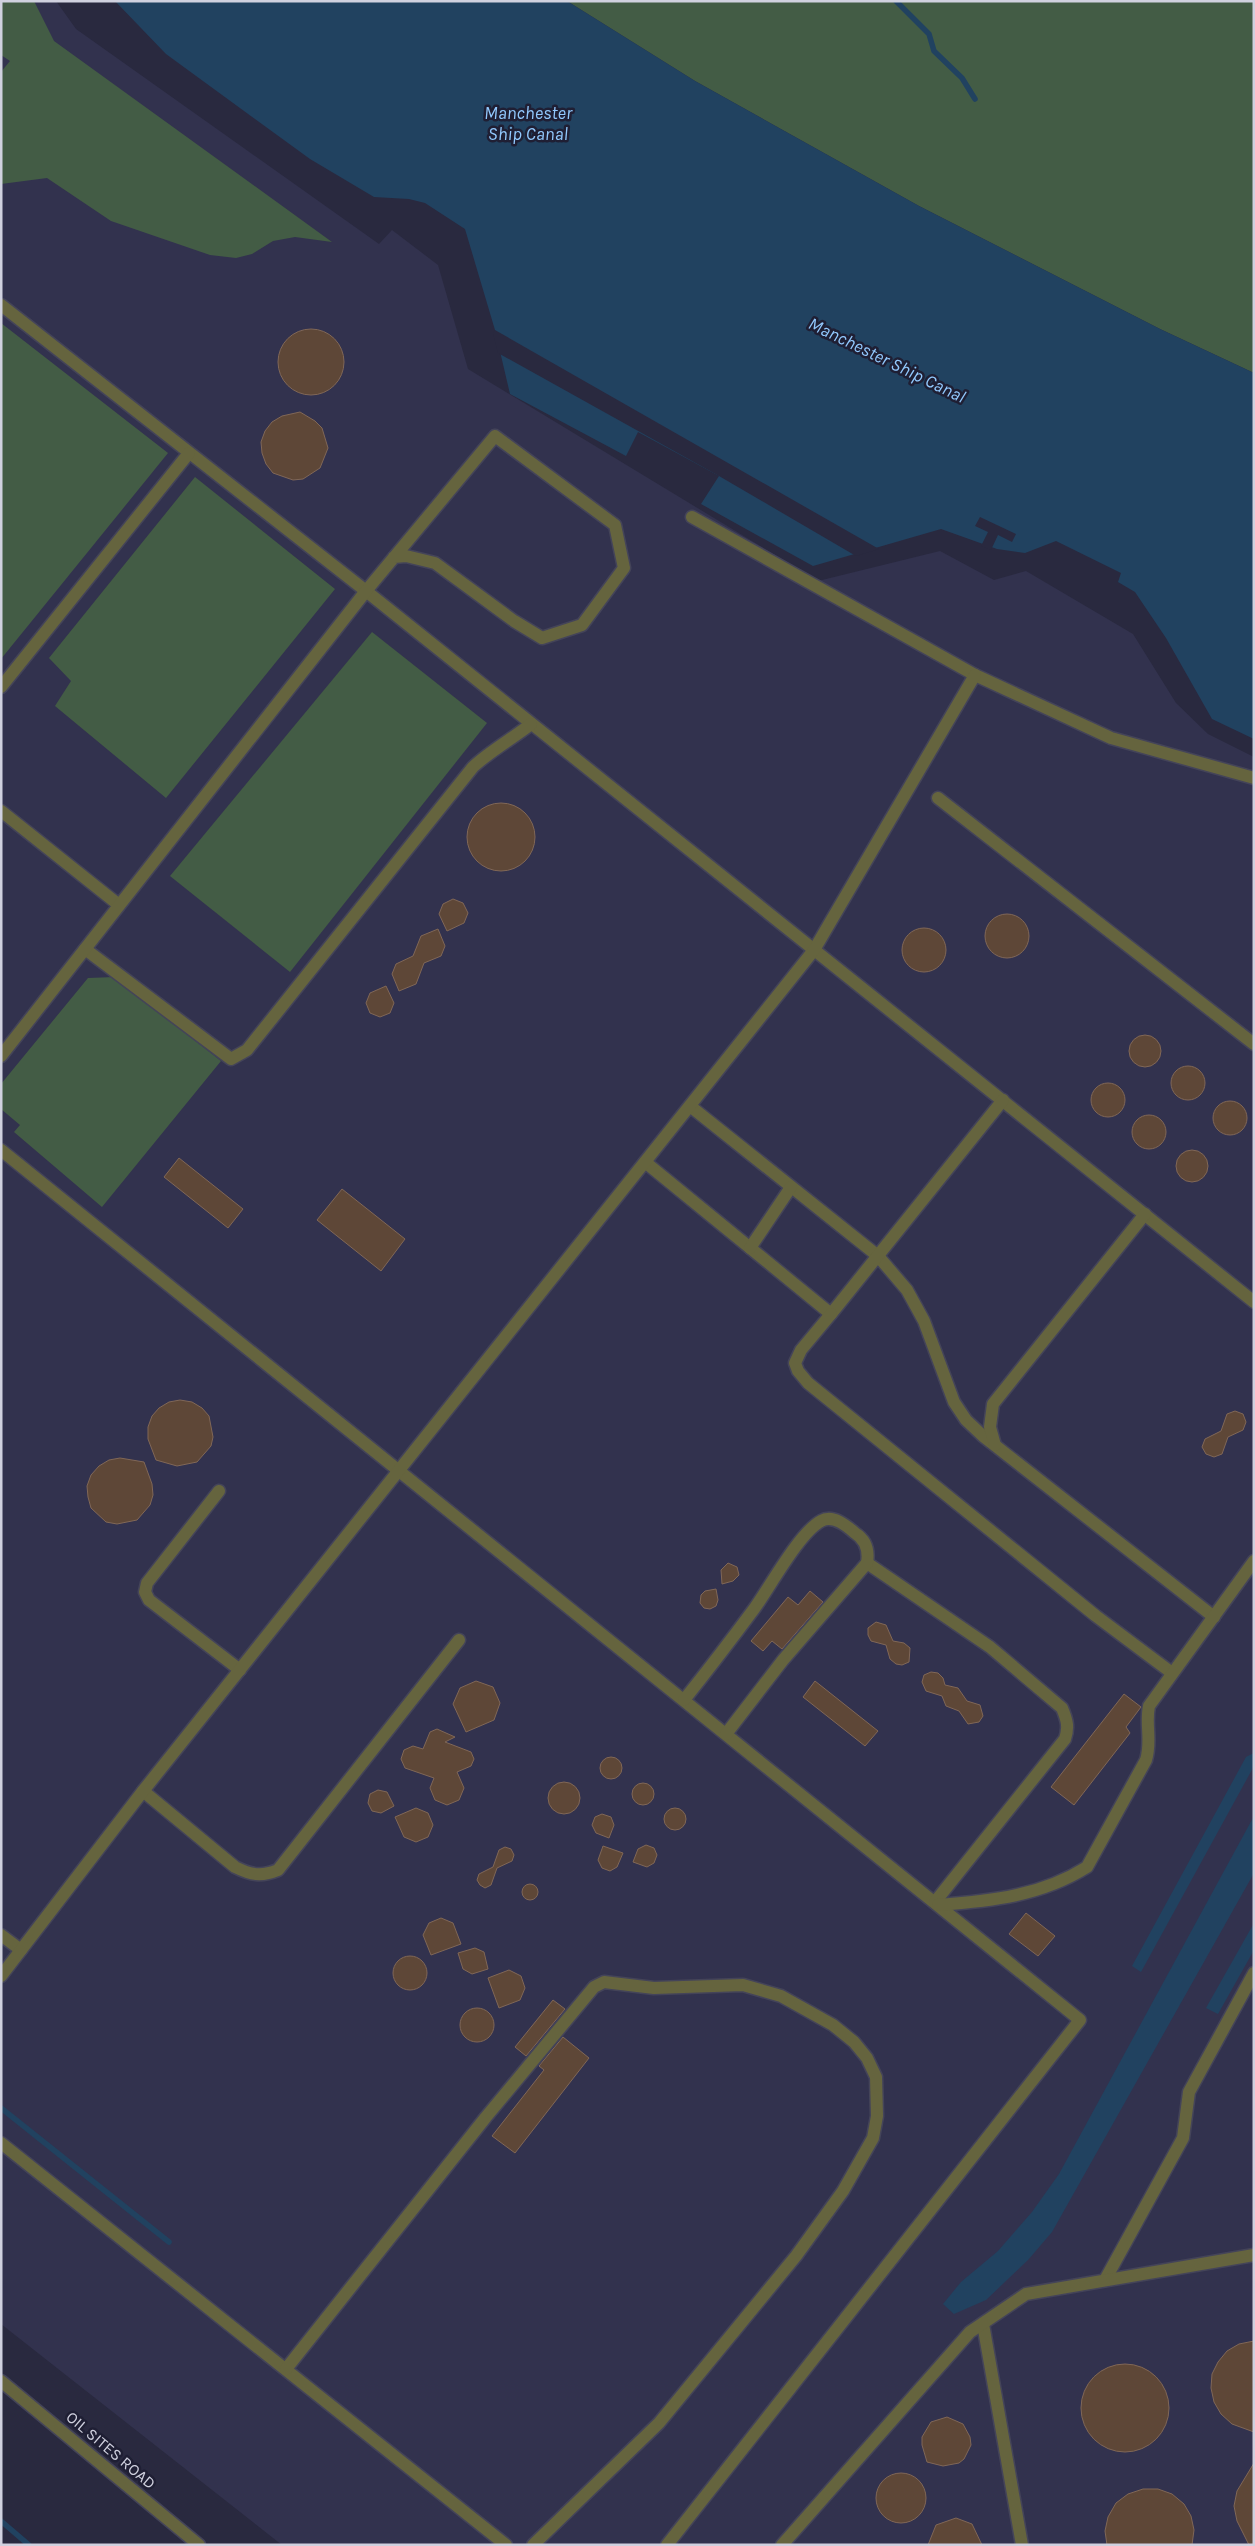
<svg xmlns="http://www.w3.org/2000/svg" width="1255" height="2546" viewBox="0 0 1255 2546" font-family="Karla,sans-serif">
	<rect width="100%" height="100%" fill="#29293f"/>
	<path fill="#32324e" d="M1 1H56L76 29 379 244 392 230 438 265 468 369 818 581 940 551 994 580 1026 571 1133 634 1176 703 1208 734 1254 757V2545H282L1 2324Z"/>
	<g fill="#435c45">
		<path d="M1 1H34L54 41 332 242 295 237 273 241 252 254 236 258 210 255 111 221 47 178 1 184V72L10 61 1 55Z"/>
		<path d="M567 1H1254V373L1160 329 919 206 695 81Z"/>
		<path d="M1 323 168 453 1 659Z"/>
		<path d="M195 477 335 589 166 798 55 706 71 681 49 658Z"/>
		<path d="M372 632 487 723 290 972 170 876Z"/>
		<path d="M115 977 221 1061 102 1207 14 1132 20 1125 1 1109V1084L88 978Z"/>
	</g>
	<g fill="#214260">
		<path d="M115 1H567L695 81 919 206 1160 329 1254 373V739L1212 719 1166 638 1135 592 1118 582 1121 573 1056 541 1025 553 997 549 941 529 813 566 701 504 719 476 638 432 626 456 510 394 495 330 465 229 425 203 409 199 374 197 310 159 166 54Z"/>
		<path d="M1254 1753V1766L1141 1972 1132 1966 1246 1757Z"/>
		<path d="M1254 1816V1873L1052 2232 1028 2260 986 2300 954 2314 943 2304 961 2282 998 2251 1032 2212 1059 2174Z"/>
		<path d="M1254 1923V1950L1218 2014 1206 2008Z"/>
	</g>
	<g fill="#29293f">
		<path d="M495 330 879 549 856 556 719 476 498 353 493 333Z"/>
		<path d="M980 517 1016 534 1012 542 998 535 991 550 981 546 988 532 975 526Z"/>
	</g>
	<g fill="none" stroke-linecap="round" stroke-linejoin="round">
		<g stroke="#214260" stroke-width="5.5">
			<path d="M896 1 929 34 934 51 962 78 975 99"/>
			<path d="M1 2108 169 2242"/>
			<path d="M1 2521 29 2545"/>
		</g>
	</g>
	<g fill="#5e4737" stroke="#806757">
		<circle cx="311" cy="362" r="33"/>
		<path d="M300 412 315 421 322 428 328 448 320 468 303 479 293 480 273 473 266 464 262 453 261 442 265 431 272 422 282 416Z"/>
		<circle cx="501" cy="837" r="34"/>
		<path d="M453 899 463 903 468 913 464 923 447 931 439 914 443 904Z"/>
		<circle cx="1007" cy="936" r="22"/>
		<circle cx="924" cy="950" r="22"/>
		<path d="M438 929 445 946 441 956 424 963 416 984 399 991 392 974 396 964 413 956 421 936Z"/>
		<path d="M386 986 394 1003 390 1013 380 1017 370 1013 366 1003 370 993Z"/>
		<circle cx="1145" cy="1051" r="16"/>
		<circle cx="1188" cy="1083" r="17"/>
		<circle cx="1108" cy="1100" r="17"/>
		<circle cx="1230" cy="1118" r="17"/>
		<circle cx="1149" cy="1132" r="17"/>
		<circle cx="1192" cy="1166" r="16"/>
		<path d="M179 1158 243 1209 228 1228 164 1177Z"/>
		<path d="M342 1189 405 1239 381 1271 317 1220Z"/>
		<path d="M180 1400 192 1402 202 1408 209 1416 213 1437 211 1446 197 1462 177 1466 156 1460 148 1439V1427L152 1416 159 1408 169 1402Z"/>
		<path d="M1235 1411 1243 1414 1246 1422 1243 1430 1228 1437 1222 1454 1214 1457 1206 1454 1202 1447 1205 1439 1221 1431 1227 1414Z"/>
		<path d="M120 1458 144 1462 152 1484 153 1495 150 1505 137 1520 117 1524 106 1522 91 1508 88 1497 87 1486 91 1475 99 1466 109 1460Z"/>
		<path d="M728 1563 737 1567 739 1575 733 1581 722 1584 721 1570Z"/>
		<path d="M716 1589 718 1600 716 1606 710 1609 704 1608 700 1603 701 1595 705 1591Z"/>
		<path d="M810 1591 823 1602 782 1649 772 1641 763 1651 751 1641 788 1597 798 1605Z"/>
		<path d="M876 1622 886 1625 893 1641 904 1643 910 1648 909 1662 902 1665 896 1664 890 1659 886 1645 871 1641 868 1635V1628Z"/>
		<path d="M931 1672 938 1673 943 1678 945 1685 958 1688 967 1701 980 1705 983 1716 979 1722 968 1724 959 1711 946 1706 942 1696 926 1691 922 1682 924 1675Z"/>
		<path d="M476 1681 493 1687 500 1703 494 1720 466 1732 453 1704 460 1688Z"/>
		<path d="M815 1681 878 1731 865 1746 803 1697Z"/>
		<path d="M1124 1694 1141 1707 1126 1727 1130 1733 1074 1805 1051 1787Z"/>
		<path d="M437 1729 455 1737 445 1742 471 1752 474 1759 471 1766 457 1772 464 1788 459 1800 447 1805 435 1800 430 1788 434 1778 405 1768 401 1759 404 1750 413 1746 423 1749 430 1732Z"/>
		<circle cx="611" cy="1768" r="11"/>
		<circle cx="564" cy="1798" r="16"/>
		<circle cx="643" cy="1794" r="11"/>
		<path d="M378 1790 387 1792 394 1806 381 1813 372 1811 368 1803 370 1794Z"/>
		<path d="M416 1808 428 1813 433 1825 428 1837 416 1842 404 1837 395 1817Z"/>
		<circle cx="675" cy="1819" r="11"/>
		<path d="M602 1814 611 1817 614 1825 609 1838 596 1833 592 1825 595 1817Z"/>
		<path d="M646 1845 654 1848 657 1855 654 1863 647 1867 633 1862 638 1849Z"/>
		<path d="M603 1846 623 1853 617 1867 610 1871 602 1868 598 1860Z"/>
		<path d="M505 1847 511 1849 514 1855 512 1861 497 1868 491 1885 485 1888 480 1885 477 1880 479 1874 493 1867 499 1850Z"/>
		<circle cx="530" cy="1892" r="8"/>
		<path d="M1026 1913 1055 1936 1038 1956 1009 1934Z"/>
		<path d="M441 1918 453 1923 461 1944 431 1955 423 1935 429 1923Z"/>
		<path d="M475 1948 484 1952 488 1969 472 1974 463 1969 458 1953Z"/>
		<circle cx="410" cy="1973" r="17"/>
		<path d="M509 1970 521 1976 525 1988 520 2000 499 2008 488 1978Z"/>
		<path d="M553 2000 565 2009 526 2056 515 2047Z"/>
		<circle cx="477" cy="2025" r="17"/>
		<path d="M563 2037 589 2058 515 2153 492 2136 544 2070 539 2066Z"/>
		<path d="M1254 2341V2432L1232 2424 1221 2414 1214 2402 1211 2388 1212 2374 1218 2362 1227 2351 1239 2344Z"/>
		<circle cx="1125" cy="2408" r="44"/>
		<path d="M947 2417 963 2424 970 2437 971 2445 964 2459 959 2463 943 2466 927 2462 922 2445V2437L931 2422Z"/>
		<path d="M1254 2463V2545H1249L1237 2521 1234 2506 1237 2491Z"/>
		<circle cx="901" cy="2498" r="25"/>
		<path d="M1143 2489H1158L1172 2494 1184 2504 1191 2516 1194 2530 1192 2545H1107L1105 2531 1108 2517 1116 2503 1128 2494Z"/>
		<path d="M956 2518 972 2524 982 2545H928L936 2525Z"/>
	</g>
	<g fill="none" stroke-linecap="round" stroke-linejoin="round">
		<defs>
			<g id="minor">
				<path d="M1 305 366 591 1254 1302"/>
				<path d="M692 517 975 675 1111 738 1254 778"/>
				<path d="M1 687 189 453"/>
				<path d="M938 798 1254 1044"/>
				<path d="M1 811 119 905"/>
				<path d="M85 949 231 1059 247 1050 473 767C490 751 512 739 531 724"/>
				<path d="M1 1056 366 591 495 436 615 525 624 568 582 625 542 638 514 621 435 563 406 556 394 557"/>
				<path d="M690 1106 878 1256 907 1290 924 1321 954 1402 966 1420 983 1436 1214 1617"/>
				<path d="M1 1150 1080 2020 667 2545"/>
				<path d="M645 1162 831 1314 1003 1100"/>
				<path d="M750 1248 791 1187"/>
				<path d="M831 1314 801 1350 795 1363 798 1371 808 1383 1096 1616 1172 1673"/>
				<path d="M995 1445 990 1427 993 1404 1145 1214"/>
				<path d="M219 1491 147 1583 145 1592 149 1600 240 1670"/>
				<path d="M867 1563 990 1647 1062 1708C1067 1720 1069 1727 1065 1739L935 1902"/>
				<path d="M684 1700C708 1670 731 1640 754 1609 770 1587 799 1533 821 1521 833 1514 847 1526 855 1533 866 1540 869 1551 867 1563L783 1660 726 1734"/>
				<path d="M143 1791 235 1867C251 1875 261 1877 278 1870L459 1640"/>
				<path d="M938 1905C991 1901 1041 1896 1087 1867L1146 1760C1152 1740 1145 1725 1149 1706L1254 1561"/>
				<path d="M1 1935 21 1950"/>
				<path d="M1 1976 143 1791 814 950 975 675"/>
				<path d="M1 2143 506 2545"/>
				<path d="M1105 2280 1183 2138 1189 2092 1254 1973"/>
				<path d="M983 2324 1022 2545"/>
				<path d="M286 2369 486 2117 594 1987 604 1982 654 1988 743 1985 781 1996 833 2025 854 2042 867 2058 876 2077 877 2116 873 2138 843 2191 796 2256 659 2423 533 2545"/>
				<path d="M1 2381 199 2545"/>
				<path d="M782 2545 970 2332 1026 2294 1254 2255"/>
			</g>
		</defs>
		<use href="#minor" stroke="#444459" stroke-width="15"/>
		<use href="#minor" stroke="#65643e" stroke-width="12"/>
	</g>
	<g text-anchor="middle" dominant-baseline="central" stroke-width="5" stroke-linejoin="round" paint-order="stroke">
		<g font-size="16" fill="#d0d1df" stroke="#1f1f34">
			<text transform="translate(111 2450) rotate(40)">OIL SITES ROAD</text>
		</g>
		<g font-size="18" font-style="italic" fill="#92c9fe" stroke="#1f1f34">
			<text x="528" y="113">Manchester<tspan x="528" dy="21">Ship Canal</tspan></text>
			<text transform="translate(887 360) rotate(26)">Manchester Ship Canal</text>
		</g>
	</g>
	<rect width="1255" height="2546" fill="none" stroke="#d0d1df" stroke-width="5"/>
</svg>
